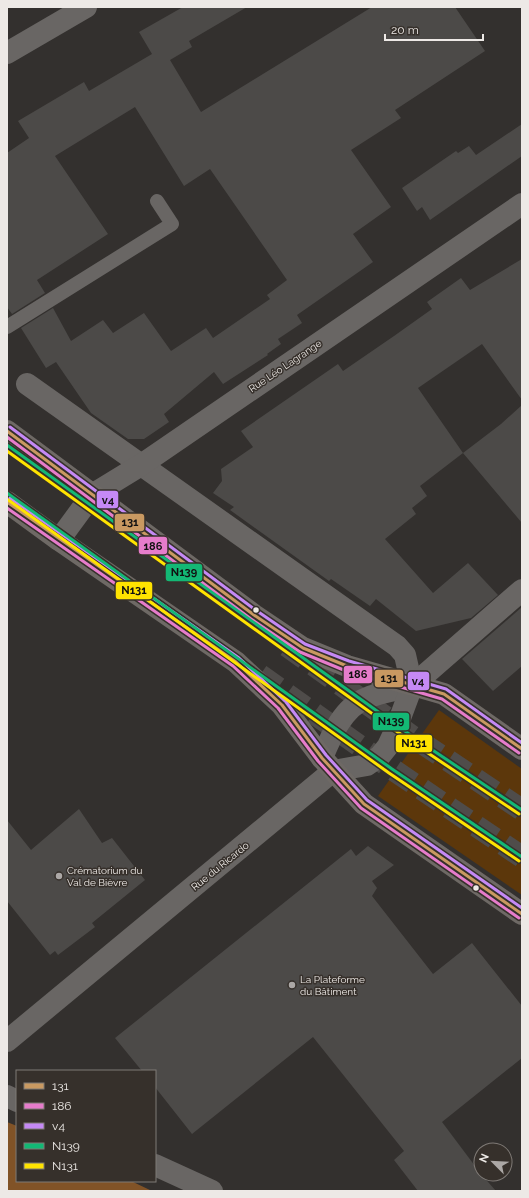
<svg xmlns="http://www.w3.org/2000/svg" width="529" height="1198" viewBox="0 0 529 1198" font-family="Raleway,sans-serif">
	<rect width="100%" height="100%" fill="#33302e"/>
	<path fill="#5c370b" d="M439 710 522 769V895L378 796Z"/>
	<path fill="#815327" d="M7 1122 17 1126V1181H131L152 1191H7Z"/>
	<g fill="#4c4a48">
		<path d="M183 7H247L189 41 192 47 170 60 201 112 372 7H455L485 51 395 110 401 118 351 150 391 207 353 234 373 262 297 315 302 323 278 339 281 344 267 354 268 355 223 384 214 372 164 414 169 422 144 439H128L91 413 56 362 46 368 21 328 53 308 71 341 103 320 113 333 144 313 171 351 206 328 213 338 270 299 267 295 287 280 210 169 184 186 135 107 55 156 108 234 37 280 45 293 12 314 7 307V153L29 138 18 121 84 82 89 91 152 54 139 32Z"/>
		<path d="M522 124V156L430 220 422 207 417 211 402 188 456 151 458 153 469 146 476 155Z"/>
		<path d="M522 259V400L482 344 418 388 463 453 420 486 427 496 412 508 416 514 385 539 433 593 468 563 498 595 471 618 416 631 376 599 370 606 331 579 329 581 230 510 234 507 213 493 222 481 221 469 253 447 241 431 338 364 343 371 394 336 432 309 427 302 461 278 470 290Z"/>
		<path d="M522 405V523L463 453 501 424Z"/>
		<path d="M522 607V666L493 691 462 659Z"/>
		<path d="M79 809 102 843 112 838 145 880 92 923 95 927 58 955 55 951 50 955 7 901V820L31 850Z"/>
		<path d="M368 846 394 865 372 881 377 888 372 896 433 974 472 943 522 1006V1058L442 1122 481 1174 496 1191H418L394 1160 404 1151 313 1037 192 1134 155 1087V1071H142L115 1038 351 849 356 856Z"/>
	</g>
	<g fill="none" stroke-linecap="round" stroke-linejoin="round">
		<g stroke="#4f4c4a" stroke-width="22" stroke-dasharray="22 11" stroke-linecap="butt">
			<path d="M287 646 416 739 522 810"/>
			<path d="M260 675 392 769 522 857"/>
		</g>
		<path stroke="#696664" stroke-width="14" d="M7 327 172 224 157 201"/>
		<g stroke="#696664" stroke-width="22">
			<path d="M7 53 86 7"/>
			<path d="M27 384 397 646 405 655 412 686"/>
			<path d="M59 540 92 495 141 465 522 204"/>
			<path d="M322 758C331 736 343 707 367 698 381 692 397 690 412 686"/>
			<path d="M7 1041 333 771 367 765 380 756 388 746 396 729 412 686 522 590"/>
			<path d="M7 1096 17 1101"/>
			<path d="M155 1165 212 1191"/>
		</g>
		<g stroke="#6e6965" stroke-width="22">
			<path d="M7 431 254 615 303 648 347 666 444 694 522 749"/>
			<path d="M7 502 59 540 236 662 282 705 322 758 364 804 522 914"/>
		</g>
		<defs>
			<g id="bus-1">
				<path d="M7 431 254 615 303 648 347 666 444 694 522 749"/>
				<path d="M7 502 236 662 282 705 322 758 364 804 522 914"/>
			</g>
			<g id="bus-2">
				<path d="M7 437 251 619 300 652 346 671 442 699 519 753"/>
				<path d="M7 508 233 666 278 708 318 761 361 808 519 918"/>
			</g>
			<g id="bus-3">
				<path d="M10 427 257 611 305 644 349 661 446 689 522 743"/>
				<path d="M10 498 239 658 286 702 326 755 367 800 522 908"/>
			</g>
			<g id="bus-4">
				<path d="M7 445 416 739 522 810"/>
				<path d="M7 493 392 769 522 857"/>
			</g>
			<g id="bus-5">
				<path d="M7 451 413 743 519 814"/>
				<path d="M7 499 389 773 519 861"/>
			</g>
		</defs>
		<use href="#bus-1" stroke="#36302b" stroke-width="6"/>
		<use href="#bus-2" stroke="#36302b" stroke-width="6"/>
		<use href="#bus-3" stroke="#36302b" stroke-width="6"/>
		<use href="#bus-4" stroke="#36302b" stroke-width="6"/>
		<use href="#bus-5" stroke="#36302b" stroke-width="6"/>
		<use href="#bus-1" stroke="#c99961" stroke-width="3"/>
		<use href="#bus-2" stroke="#e67ccb" stroke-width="3"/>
		<use href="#bus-3" stroke="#c589f5" stroke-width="3"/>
		<use href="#bus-4" stroke="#13b875" stroke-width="3"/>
		<use href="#bus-5" stroke="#ffe300" stroke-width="3"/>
	</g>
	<g fill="#ede9e6" stroke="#36302b" stroke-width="1.5">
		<circle cx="256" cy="610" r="3.5"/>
		<circle cx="476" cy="888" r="3.5"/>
	</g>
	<g fill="#aca8a6" stroke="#36302b" stroke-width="1.5">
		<circle cx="59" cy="876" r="4"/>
		<circle cx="292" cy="985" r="4"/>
	</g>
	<g text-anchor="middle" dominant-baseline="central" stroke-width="3" stroke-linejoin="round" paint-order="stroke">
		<g font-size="10" fill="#ede9e6" stroke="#36302b">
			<text transform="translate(285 366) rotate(-34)">Rue Léo Lagrange</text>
			<text transform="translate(220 866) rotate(-39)">Rue du Ricardo</text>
		</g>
		<g font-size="10" fill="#ede9e6" stroke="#36302b" text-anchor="start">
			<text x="67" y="870">Crématorium du<tspan x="67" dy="12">Val de Bièvre</tspan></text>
			<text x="300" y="979">La Plateforme<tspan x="300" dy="12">du Bâtiment</tspan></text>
		</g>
	</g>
	<g stroke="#36302b" stroke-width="1.5">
		<rect x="96" y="490" width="23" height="19" rx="4" fill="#c589f5"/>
		<rect x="114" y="513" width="31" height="19" rx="4" fill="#c99961"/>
		<rect x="138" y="536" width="30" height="19" rx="4" fill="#e67ccb"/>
		<rect x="165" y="563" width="38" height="19" rx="4" fill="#13b875"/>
		<rect x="115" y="581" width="38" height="19" rx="4" fill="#ffe300"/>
		<rect x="343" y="665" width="30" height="19" rx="4" fill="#e67ccb"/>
		<rect x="374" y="669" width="30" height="19" rx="4" fill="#c99961"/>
		<rect x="407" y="671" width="23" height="20" rx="4" fill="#c589f5"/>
		<rect x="372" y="712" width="38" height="19" rx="4" fill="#13b875"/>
		<rect x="395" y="734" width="38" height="19" rx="4" fill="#ffe300"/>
	</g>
	<g font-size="11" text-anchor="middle" font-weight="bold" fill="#111">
		<text x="108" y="504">v4</text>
		<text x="130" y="526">131</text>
		<text x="153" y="550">186</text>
		<text x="184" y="576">N139</text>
		<text x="134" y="594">N131</text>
		<text x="358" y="678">186</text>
		<text x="389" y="682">131</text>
		<text x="418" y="685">v4</text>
		<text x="391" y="725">N139</text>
		<text x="414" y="747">N131</text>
	</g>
	<rect width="529" height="1198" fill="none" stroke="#ede9e6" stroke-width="16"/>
	<rect x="16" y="1070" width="140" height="112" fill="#36302b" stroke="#7f7a76"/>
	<rect x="24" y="1083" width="20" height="6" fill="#c99961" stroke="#7f7a76"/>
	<text x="52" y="1090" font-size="12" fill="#ede9e6">131</text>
	<rect x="24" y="1103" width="20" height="6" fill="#e67ccb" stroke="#7f7a76"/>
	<text x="52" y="1110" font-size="12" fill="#ede9e6">186</text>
	<rect x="24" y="1123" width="20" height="6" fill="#c589f5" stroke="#7f7a76"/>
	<text x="52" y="1130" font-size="12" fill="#ede9e6">v4</text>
	<rect x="24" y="1143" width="20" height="6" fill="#13b875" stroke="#7f7a76"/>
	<text x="52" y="1150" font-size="12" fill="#ede9e6">N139</text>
	<rect x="24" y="1163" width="20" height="6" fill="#ffe300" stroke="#7f7a76"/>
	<text x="52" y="1170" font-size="12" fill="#ede9e6">N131</text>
	<g transform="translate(493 1162) rotate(294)"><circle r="19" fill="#36302b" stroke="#7f7a76"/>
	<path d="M0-3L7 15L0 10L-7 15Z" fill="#aca8a6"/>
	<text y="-6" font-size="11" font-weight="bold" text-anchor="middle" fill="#ede9e6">N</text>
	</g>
	<path d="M385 34v6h98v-6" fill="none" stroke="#ede9e6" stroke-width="2"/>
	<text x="391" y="34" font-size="12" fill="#ede9e6" stroke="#36302b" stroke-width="3" paint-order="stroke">20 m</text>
</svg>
